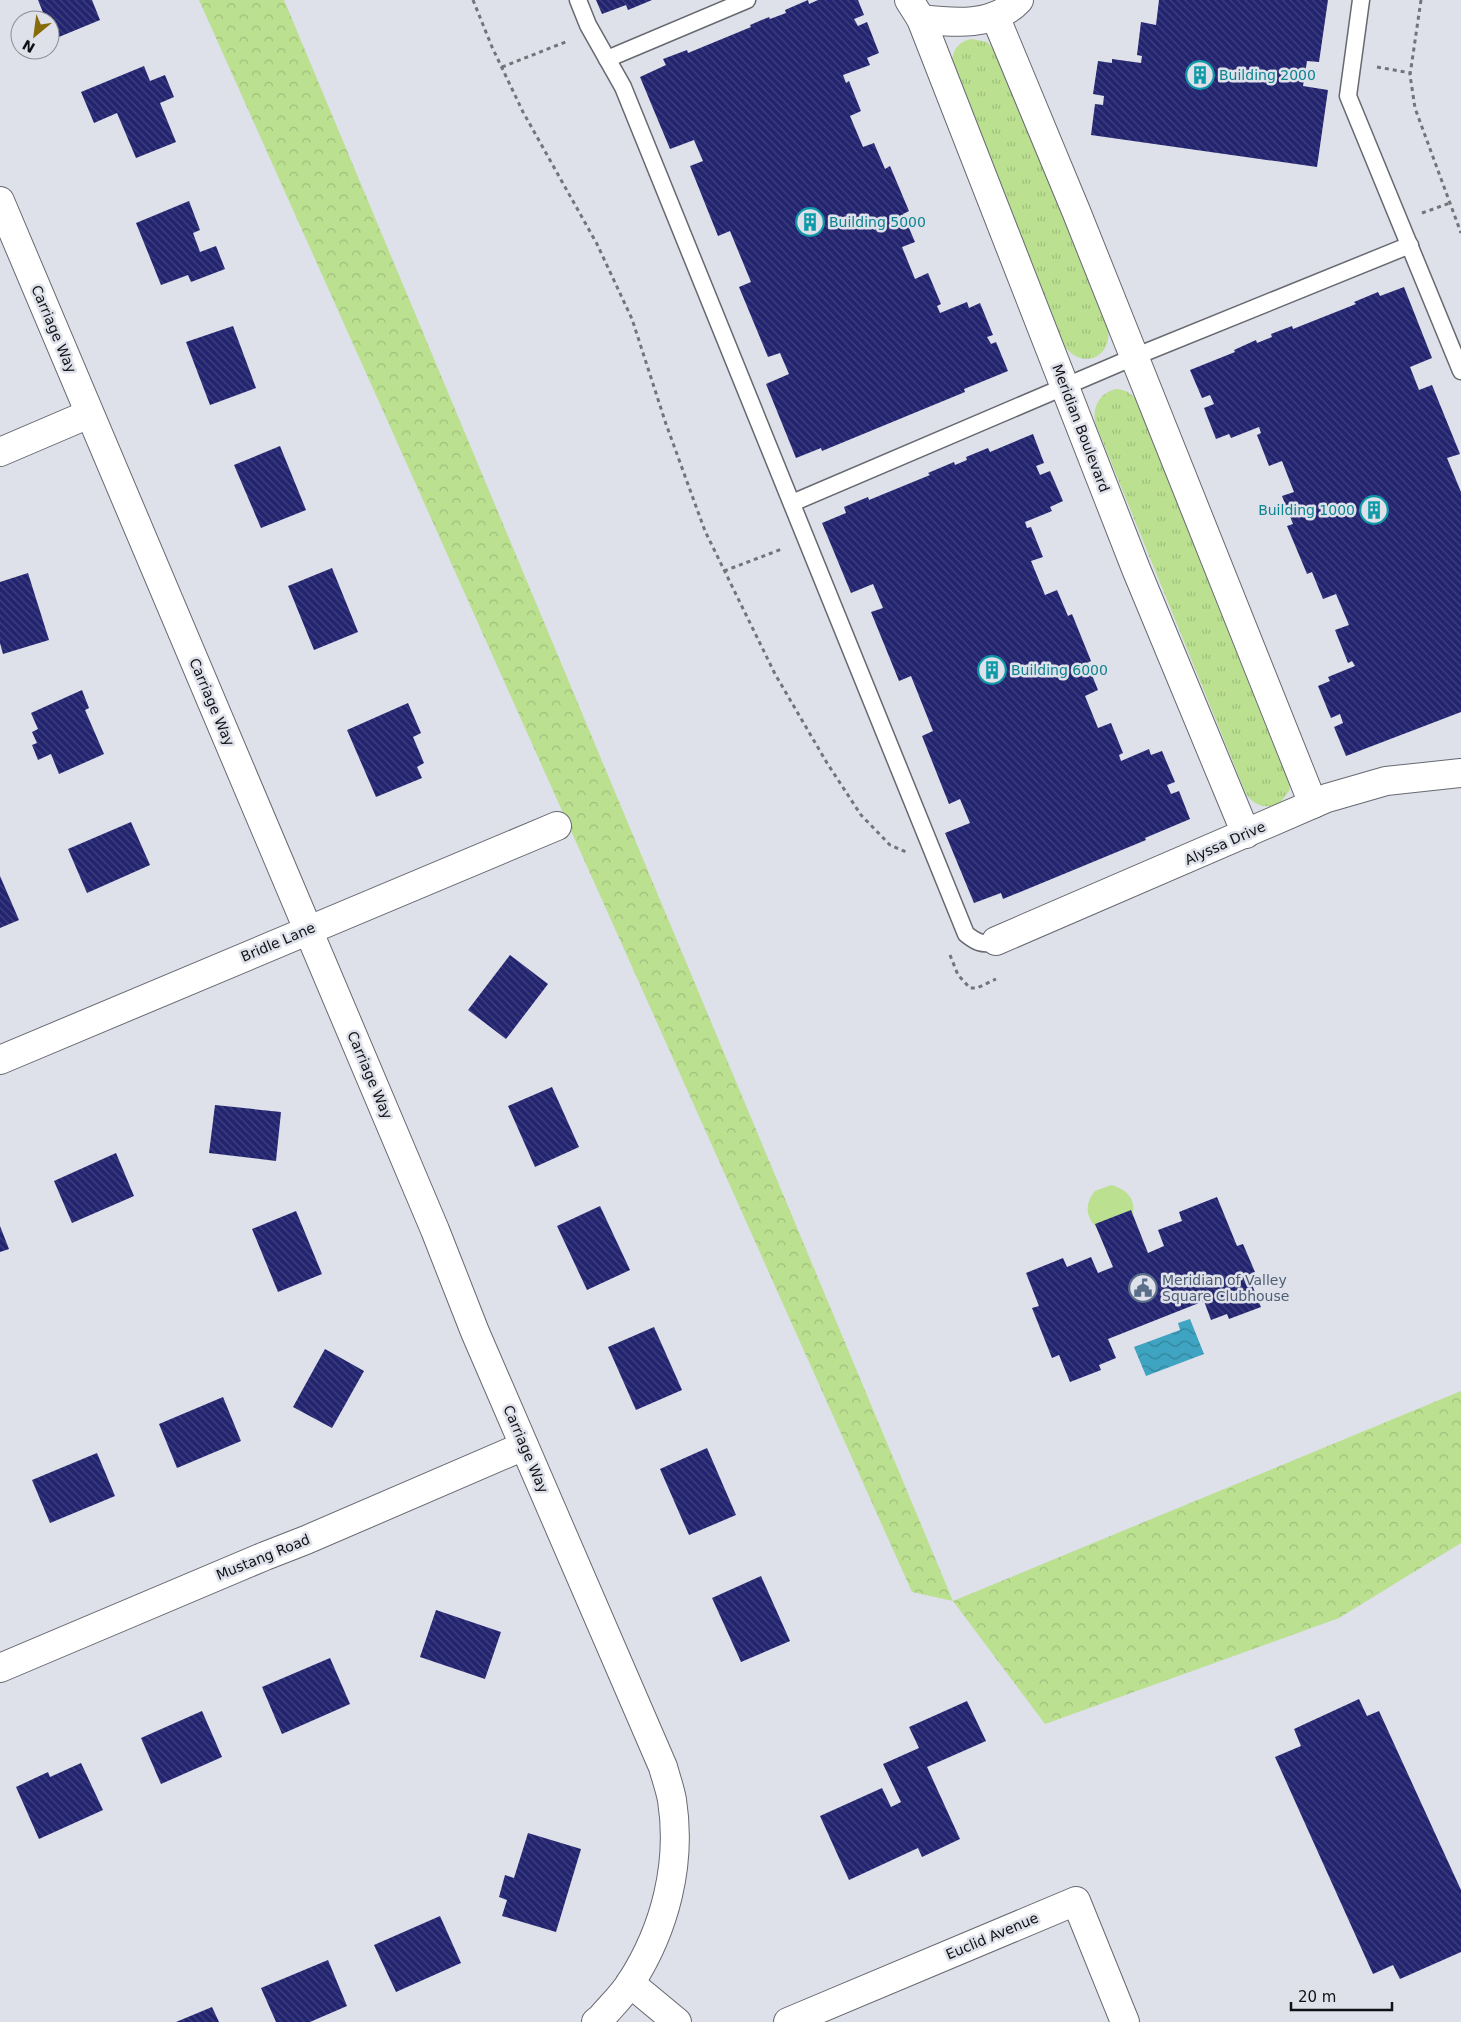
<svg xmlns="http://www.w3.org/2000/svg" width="1461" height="2022" viewBox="0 0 1461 2022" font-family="'DejaVu Sans',sans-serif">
	<defs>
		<pattern id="grass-tufts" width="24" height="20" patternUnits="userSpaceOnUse" patternTransform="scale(1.25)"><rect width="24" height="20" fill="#bae090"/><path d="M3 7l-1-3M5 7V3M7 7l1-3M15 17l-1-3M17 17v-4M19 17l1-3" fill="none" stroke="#9fbf7b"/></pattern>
		<pattern id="forest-crowns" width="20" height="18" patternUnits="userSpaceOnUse" patternTransform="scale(1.25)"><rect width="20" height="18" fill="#bae090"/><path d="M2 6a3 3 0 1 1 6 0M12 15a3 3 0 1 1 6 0" fill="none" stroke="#9fbf7b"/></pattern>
		<pattern id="water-waves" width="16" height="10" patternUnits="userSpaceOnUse" patternTransform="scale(1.25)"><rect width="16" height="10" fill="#3ea4c1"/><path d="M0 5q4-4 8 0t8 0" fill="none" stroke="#33849c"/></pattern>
		<pattern id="building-back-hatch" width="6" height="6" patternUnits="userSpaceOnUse" patternTransform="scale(1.25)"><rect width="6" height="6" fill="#23246f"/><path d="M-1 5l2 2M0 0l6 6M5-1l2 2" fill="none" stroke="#41427e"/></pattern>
	</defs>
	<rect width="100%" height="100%" fill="#dee0ea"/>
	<g fill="url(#grass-tufts)">
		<path d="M972 39 987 42 995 51 1108 329C1112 357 1083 370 1065 347L952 70C951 54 955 42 972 39Z"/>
		<path d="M1116 389C1128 390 1134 395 1139 405L1290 784 1289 791 1279 804C1265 809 1255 806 1246 794L1096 425C1091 408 1099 393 1116 389Z"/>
	</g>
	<path fill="url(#forest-crowns)" d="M199 0H284L953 1601 1461 1391V1543L1339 1618 1045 1724 953 1601 912 1592Z"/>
	<path fill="#bae090" d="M1111 1185C1126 1189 1136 1198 1133 1215L1131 1210 1096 1224 1097 1228C1085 1216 1085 1203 1095 1191Z"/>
	<path fill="url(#water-waves)" d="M1190 1319 1204 1354 1146 1376 1134 1347 1180 1330 1178 1323Z"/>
	<g fill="url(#building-back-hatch)">
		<path d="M38 0H92L100 20 54 39 50 29V20H46Z"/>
		<path d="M596 0H652L628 10 626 5 602 14Z"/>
		<path d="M808 0 809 4 818 0H858L864 15 854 19 858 26 867 22 879 53 867 58 870 65 843 75 846 83 849 81 861 111 850 116 863 147 874 143 885 169 890 166 909 211 903 214 915 242 902 247 915 279 928 273 941 304 937 306 940 313 967 302 969 308 980 303 993 335 987 337 991 344 996 342 1008 371 964 389 965 392 822 451 821 448 796 458 766 384 789 374 780 353 768 357 739 287 751 282 730 231 718 236 690 166 703 161 694 140 670 149 640 77 666 65 663 59 687 50 688 53 751 27 750 25 769 17 770 19 786 13 785 10Z"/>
		<path d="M1159 0H1328L1319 62 1307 61 1303 86 1328 90 1317 167 1091 135 1095 104 1103 105 1104 96 1093 94 1098 61 1112 63V59L1141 63 1142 56 1137 55 1141 22 1156 25Z"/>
		<path d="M144 66 150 81 165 75 174 97 160 103 176 142 136 158 117 113 94 123 81 92Z"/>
		<path d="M189 201 200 230 193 233 200 252 216 246 225 269 191 282 188 275 161 285 136 223Z"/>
		<path d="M1404 287 1432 358 1410 367 1419 390 1432 385 1460 454 1447 458 1461 492V712L1346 756 1334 727 1343 723 1340 714 1331 718 1318 686 1330 681 1328 677 1355 666 1352 661 1348 663 1335 630 1349 625 1336 594 1323 599 1312 572 1307 574 1287 526 1293 524 1282 496 1294 492 1282 461 1269 466 1257 435 1261 433 1259 427 1231 438 1229 434 1216 439 1204 408 1214 404 1210 395 1202 398 1190 370 1235 352 1234 350 1256 340 1257 343 1272 337 1271 334 1292 326 1293 329 1356 304 1354 302 1378 292 1380 296Z"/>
		<path d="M233 326 256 388 210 405 186 342Z"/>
		<path d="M1033 434 1044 463 1036 466 1040 475 1050 471 1063 501 1050 507 1052 511 1025 522 1027 528 1031 527 1043 557 1031 561 1045 595 1057 590 1068 616 1072 614 1091 661 1087 663 1098 690 1085 696 1098 728 1111 723 1123 753 1119 755 1121 761 1149 749 1151 755 1162 751 1175 782 1167 785 1171 794 1179 791 1190 819 1145 838 1146 840 1003 899 1001 893 974 903 945 833 970 823 960 799 949 804 922 736 933 731 911 676 899 681 871 612 883 608 873 584 851 593 822 523 846 513 844 507 868 497 869 500 930 475 928 473 954 462 955 465 967 460 966 457 988 448 990 452Z"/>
		<path d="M280 446 306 510 261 528 234 465Z"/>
		<path d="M332 568 358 632 314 650 288 586Z"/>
		<path d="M28 573 49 640 3 654 0 643V582Z"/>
		<path d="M82 690 89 708 85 710 104 754 59 774 51 754 38 760 32 745 37 743 32 732 38 729 31 713Z"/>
		<path d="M408 703 421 733 413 737 424 763 417 767 422 778 376 797 347 730Z"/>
		<path d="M131 822 150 865 87 893 68 849Z"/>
		<path d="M0 876 19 920 0 928Z"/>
		<path d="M510 955 548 984 506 1039 468 1010Z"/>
		<path d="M552 1087 579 1147 535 1167 508 1106Z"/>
		<path d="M215 1105 281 1112 276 1161 209 1153Z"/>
		<path d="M116 1153 134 1196 72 1223 54 1181Z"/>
		<path d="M1217 1197 1237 1246 1243 1244 1255 1272 1248 1275 1261 1307 1229 1319 1227 1314 1211 1320 1204 1301 1108 1339 1116 1358 1099 1365 1101 1370 1070 1382 1059 1355 1052 1358 1032 1308 1039 1306 1026 1273 1063 1258 1067 1267 1091 1257 1098 1273 1113 1267 1095 1224 1131 1210 1148 1253 1164 1246 1158 1230 1182 1221 1179 1212Z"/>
		<path d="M600 1206 630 1270 587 1290 557 1226Z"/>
		<path d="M296 1211 322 1274 278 1292 252 1229Z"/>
		<path d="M0 1226 9 1249 0 1252Z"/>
		<path d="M654 1327 682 1390 636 1410 608 1347Z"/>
		<path d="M325 1349 364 1371 332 1428 293 1407Z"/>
		<path d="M223 1397 241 1441 177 1468 159 1424Z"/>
		<path d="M707 1448 736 1515 689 1535 660 1469Z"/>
		<path d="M97 1453 115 1496 50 1523 32 1480Z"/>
		<path d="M761 1576 790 1641 741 1662 712 1598Z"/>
		<path d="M436 1610 501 1632 485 1679 420 1657Z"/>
		<path d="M330 1658 350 1704 282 1734 262 1687Z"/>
		<path d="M1359 1699 1367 1716 1379 1711 1461 1890V1952L1400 1979 1393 1965 1373 1974 1275 1757 1301 1746 1294 1729Z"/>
		<path d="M967 1701 986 1741 927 1767 960 1839 922 1857 918 1848 849 1880 820 1816 882 1788 891 1807 901 1802 883 1764 919 1748 909 1727Z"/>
		<path d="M202 1711 222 1757 161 1784 141 1738Z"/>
		<path d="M81 1763 103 1810 39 1839 16 1787 48 1772 50 1777Z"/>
		<path d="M528 1833 581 1849 556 1932 502 1916 507 1900 499 1897 505 1875 514 1878Z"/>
		<path d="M440 1916 461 1963 396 1992 374 1945Z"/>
		<path d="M328 1960 347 2006 310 2022H276L261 1988Z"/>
		<path d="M212 2007 219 2022H176Z"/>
	</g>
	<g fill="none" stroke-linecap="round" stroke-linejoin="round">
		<defs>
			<g id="service">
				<path d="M578 0 588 25 623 87 966 934C976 942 983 946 996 941"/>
				<path d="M1361 0 1348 96 1461 371"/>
				<path d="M607 59 747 0"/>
				<path d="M792 503 1134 357 1410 245"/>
			</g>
			<g id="minor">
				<path d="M909 0 921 19 1136 569 1246 834"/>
				<path d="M995 16 1076 211 1313 804"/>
				<path d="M921 19C954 23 994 27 1019 0"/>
				<path d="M0 201 435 1230 475 1332 663 1767C666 1778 670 1789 672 1800 682 1864 665 1929 631 1982 623 1995 611 2006 601 2018L596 2022"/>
				<path d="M0 452 89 414"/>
				<path d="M996 941 1327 798 1386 781 1461 773"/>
				<path d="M0 1060 557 826"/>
				<path d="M0 1668 265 1556 306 1540 524 1446"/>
				<path d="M630 1983 677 2022"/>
				<path d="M788 2022 1076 1901 1125 2022"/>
			</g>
		</defs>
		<use href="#service" stroke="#676971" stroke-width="19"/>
		<use href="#minor" stroke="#676971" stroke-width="30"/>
		<g stroke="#73747b" stroke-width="3" stroke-dasharray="4 4" stroke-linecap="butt">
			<path d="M473 0 492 47 523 112 597 244 632 319 666 424 705 531 775 674 827 763 861 815 890 845 906 852"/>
			<path d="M1421 0 1410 75 1415 108 1461 233"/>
			<path d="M502 67 568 41"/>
			<path d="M1377 67 1411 73"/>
			<path d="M1422 213 1450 203"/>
			<path d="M724 571 782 549"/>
			<path d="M950 955 958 975 970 988H977L996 979"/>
		</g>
		<use href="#service" stroke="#fff" stroke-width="16"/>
		<use href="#minor" stroke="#fff" stroke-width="28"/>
	</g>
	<defs>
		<symbol id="building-ring" viewBox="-11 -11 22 22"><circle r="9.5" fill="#dee0ea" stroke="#0f9aa8" stroke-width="1.5"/><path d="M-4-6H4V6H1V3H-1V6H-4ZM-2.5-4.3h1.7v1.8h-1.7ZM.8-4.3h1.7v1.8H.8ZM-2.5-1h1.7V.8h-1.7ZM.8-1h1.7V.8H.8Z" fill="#0f9aa8"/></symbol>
		<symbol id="civic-ring" viewBox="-11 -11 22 22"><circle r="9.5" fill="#dee0ea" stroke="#5c6f8a" stroke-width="1.5"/><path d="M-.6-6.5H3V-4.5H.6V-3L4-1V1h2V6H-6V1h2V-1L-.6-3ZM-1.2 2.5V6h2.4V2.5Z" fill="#5c6f8a"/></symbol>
	</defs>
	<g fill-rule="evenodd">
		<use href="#building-ring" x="1184" y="59" width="32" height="32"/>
		<use href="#building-ring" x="794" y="206" width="32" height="32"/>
		<use href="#building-ring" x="1358" y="494" width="32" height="32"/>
		<use href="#building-ring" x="976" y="654" width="32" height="32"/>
		<use href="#civic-ring" x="1127" y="1272" width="32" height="32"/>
	</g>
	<g text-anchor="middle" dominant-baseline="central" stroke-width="5" stroke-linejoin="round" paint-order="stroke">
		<g font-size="14" fill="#0d838f" stroke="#dee0ea" text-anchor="start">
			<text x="1219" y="75">Building 2000</text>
			<text x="829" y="222">Building 5000</text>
			<text x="1355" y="510" text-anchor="end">Building 1000</text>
			<text x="1011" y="670">Building 6000</text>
		</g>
		<g font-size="14" fill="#111215" stroke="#dee0ea">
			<text transform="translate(54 329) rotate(67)">Carriage Way</text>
			<text transform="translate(1081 428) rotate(69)">Meridian Boulevard</text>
			<text transform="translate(212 702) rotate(67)">Carriage Way</text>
			<text transform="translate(1225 843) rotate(-24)">Alyssa Drive</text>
			<text transform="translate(278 942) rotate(-23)">Bridle Lane</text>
			<text transform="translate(370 1075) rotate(67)">Carriage Way</text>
			<text transform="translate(526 1449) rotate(67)">Carriage Way</text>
			<text transform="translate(263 1557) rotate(-22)">Mustang Road</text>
			<text transform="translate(992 1936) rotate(-23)">Euclid Avenue</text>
		</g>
		<g font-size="14" fill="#4e5e75" stroke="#dee0ea" text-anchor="start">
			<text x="1162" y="1280">Meridian of Valley<tspan x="1162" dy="16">Square Clubhouse</tspan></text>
		</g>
	</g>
	<g transform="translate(35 35) rotate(209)"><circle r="24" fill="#dee0ea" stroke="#8c8e95"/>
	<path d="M0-4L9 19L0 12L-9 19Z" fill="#886b09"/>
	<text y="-8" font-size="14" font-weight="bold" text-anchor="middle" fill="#111215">N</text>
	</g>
	<path d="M1291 2002v8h101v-8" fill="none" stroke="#111215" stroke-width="2.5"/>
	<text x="1298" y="2002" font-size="15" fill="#111215" stroke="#dee0ea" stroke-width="4" paint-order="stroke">20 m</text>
</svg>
